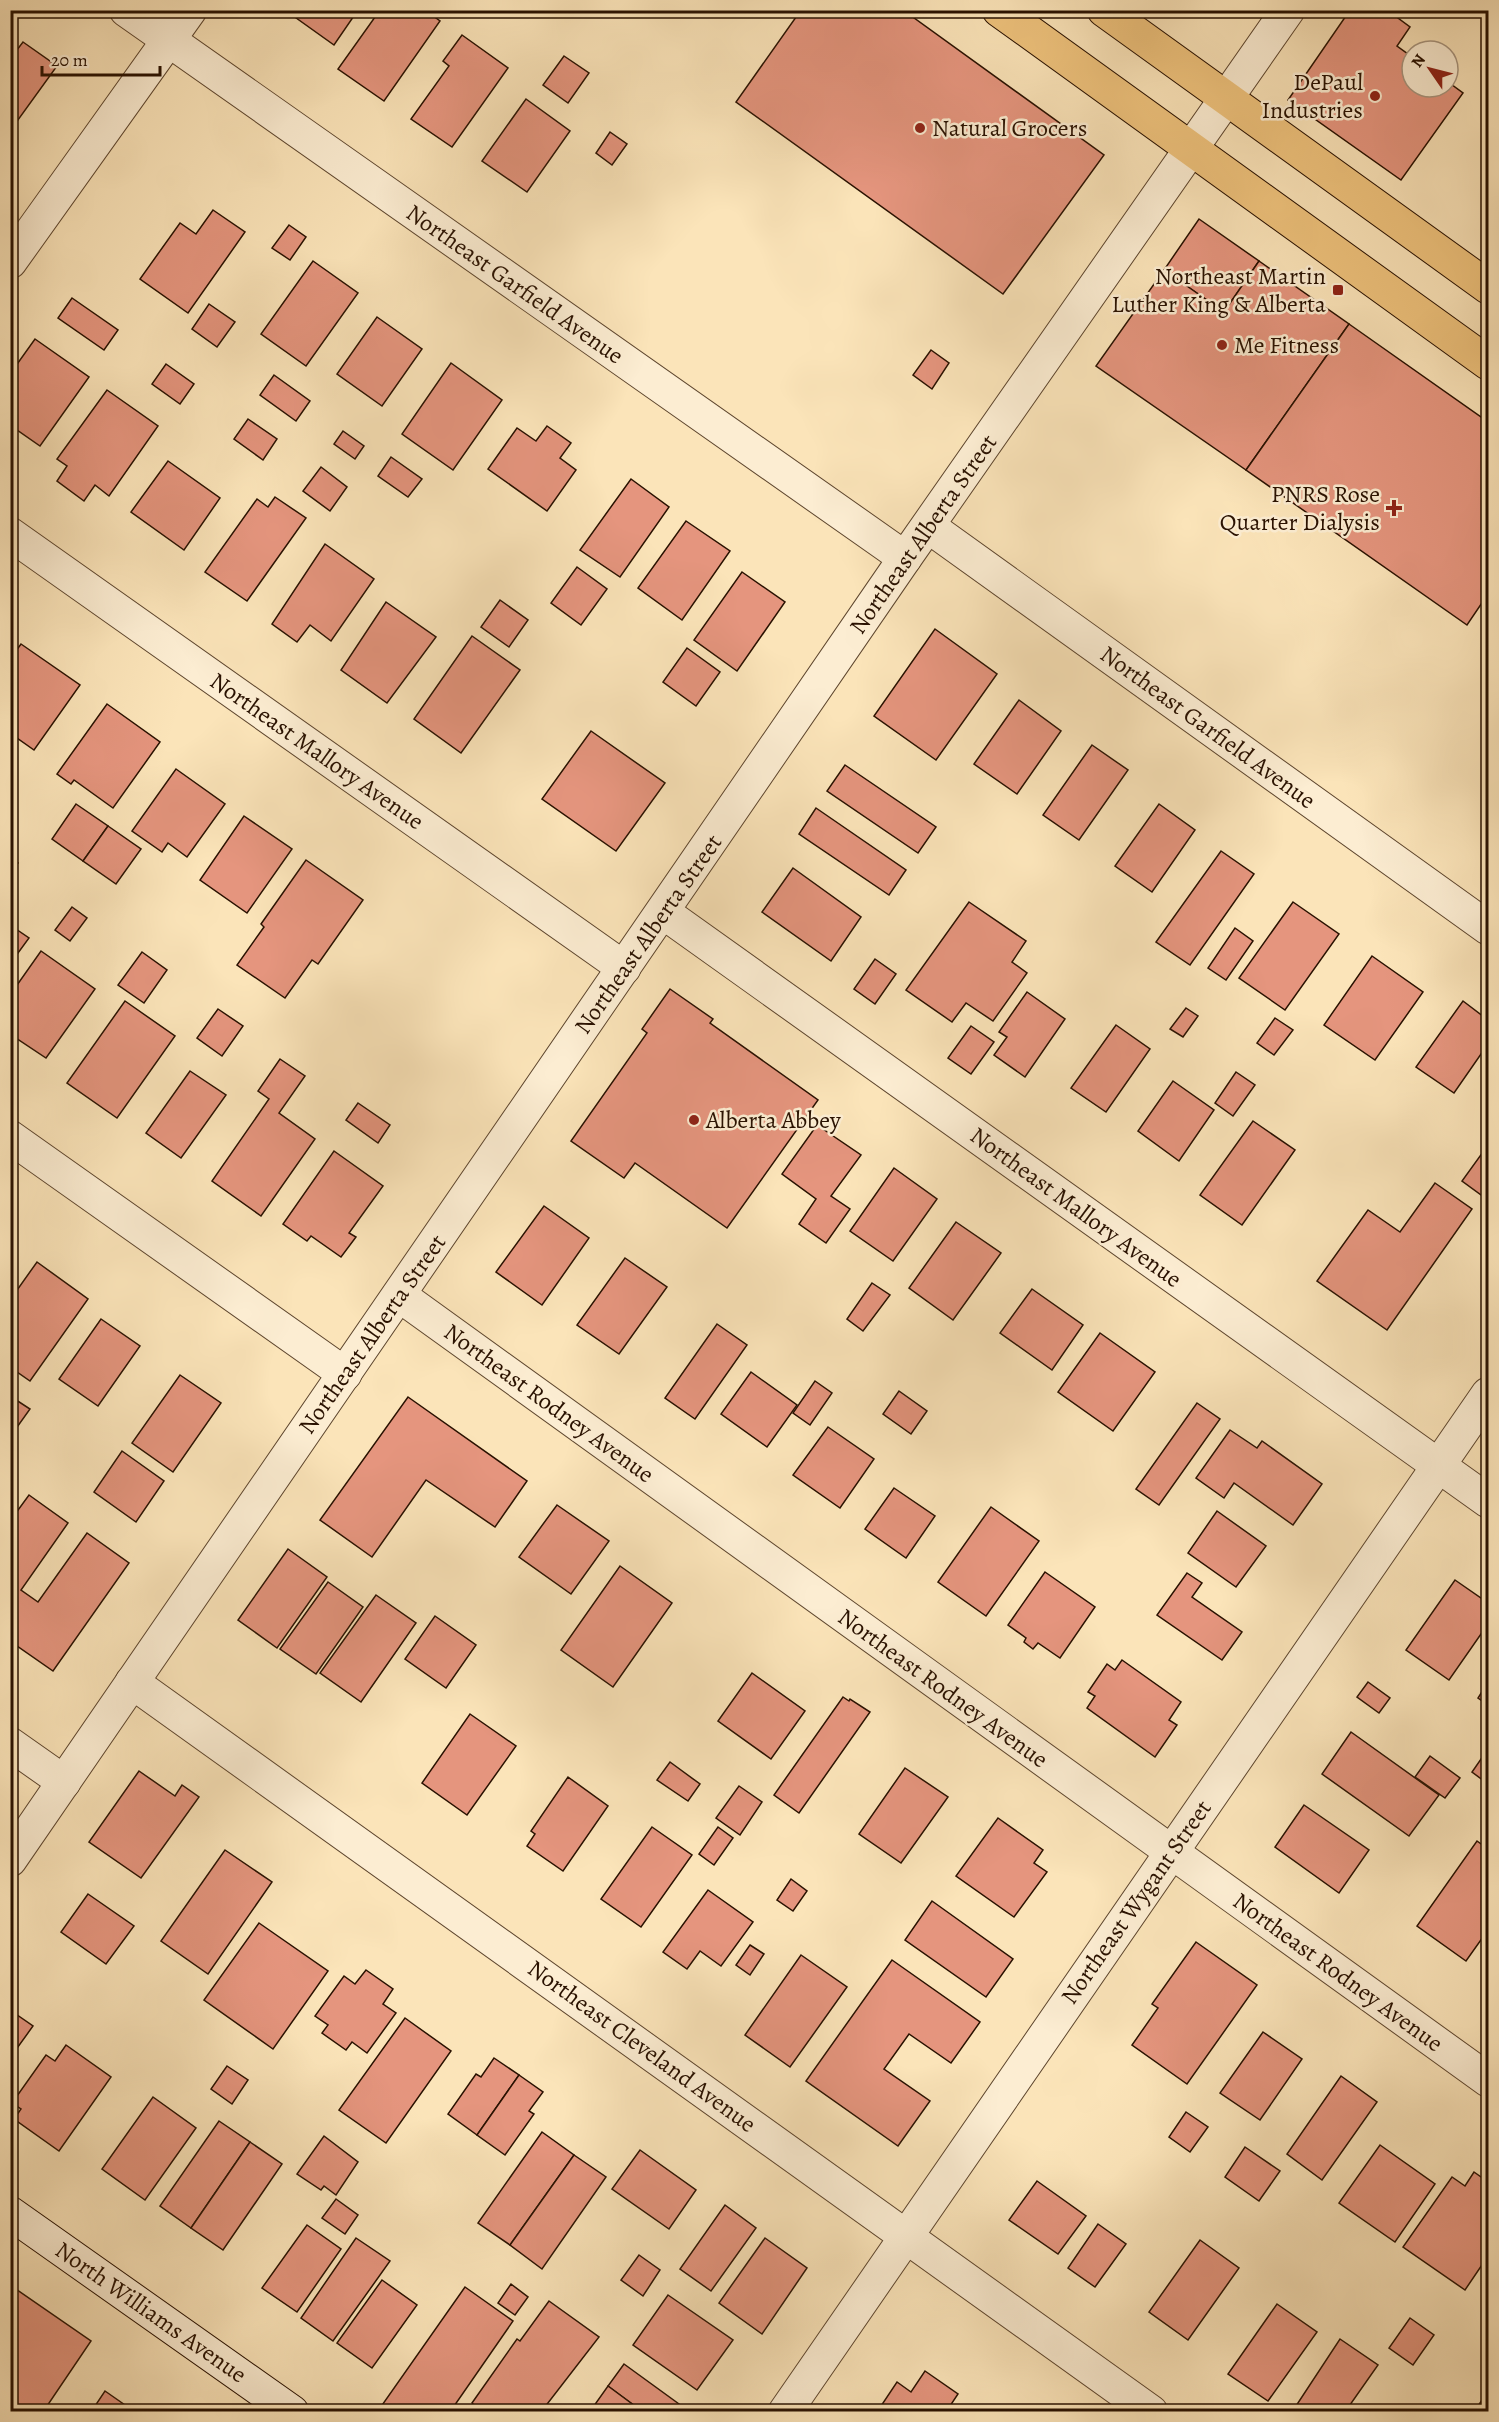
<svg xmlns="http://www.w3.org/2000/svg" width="1499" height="2422" viewBox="0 0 1499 2422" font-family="Alegreya,serif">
	<rect width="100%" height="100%" fill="#fbe4b9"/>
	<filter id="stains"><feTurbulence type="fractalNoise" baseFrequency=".00333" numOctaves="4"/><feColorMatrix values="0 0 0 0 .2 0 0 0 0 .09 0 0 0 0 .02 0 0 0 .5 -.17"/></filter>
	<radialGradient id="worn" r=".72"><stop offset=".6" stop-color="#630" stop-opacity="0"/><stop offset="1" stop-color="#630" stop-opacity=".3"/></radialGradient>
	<g fill="#e5957e" stroke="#291100" stroke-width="1.5">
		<path d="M285 10H358L334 45Z"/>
		<path d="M380 10H425L440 21 384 101 338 69Z"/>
		<path d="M801 10H903L1104 155 1003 294 736 102Z"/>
		<path d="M1350 10H1387L1410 27 1397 46 1412 57V87H1448V82L1463 93 1401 180 1288 100Z"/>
		<path d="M462 35 508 68 452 147 411 119 449 66 443 61Z"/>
		<path d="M23 42 57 66 10 131V59Z"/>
		<path d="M564 56 589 73 568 103 543 85Z"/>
		<path d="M526 99 570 131 527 192 482 161Z"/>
		<path d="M610 132 627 144 612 165 596 153Z"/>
		<path d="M213 210 245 232 188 313 140 279 180 223 196 234Z"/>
		<path d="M1199 219 1259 261 1224 312 1164 270Z"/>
		<path d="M289 225 306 237 290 260 272 248Z"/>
		<path d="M313 261 358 293 306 366 261 334Z"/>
		<path d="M1259 261 1349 324 1246 470 1096 366 1164 270 1224 312Z"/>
		<path d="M72 298 118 330 104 350 58 318Z"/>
		<path d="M209 304 235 322 217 347 192 329Z"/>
		<path d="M377 317 422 349 382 406 337 374Z"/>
		<path d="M1349 324 1488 422V594L1467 625 1246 470Z"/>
		<path d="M35 339 89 377 40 446 10 425V374Z"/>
		<path d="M931 350 949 363 932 389 913 375Z"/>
		<path d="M451 363 502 400 453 470 402 434Z"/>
		<path d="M166 364 194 384 180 404 152 384Z"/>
		<path d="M274 375 310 401 296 421 260 395Z"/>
		<path d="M107 390 158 426 109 496 95 485 84 501 57 481 67 466 57 459Z"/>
		<path d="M248 419 277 439 263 460 234 439Z"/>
		<path d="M547 426 571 443 560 458 576 470 547 511 488 469 517 428 536 441Z"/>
		<path d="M343 431 364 446 355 459 334 444Z"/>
		<path d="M391 457 422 479 408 497 378 476Z"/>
		<path d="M168 461 220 498 184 550 131 512Z"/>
		<path d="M321 467 347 487 330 511 303 491Z"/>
		<path d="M631 479 669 507 620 577 580 550Z"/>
		<path d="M275 497 306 518 247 601 205 572 257 499 268 507Z"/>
		<path d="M686 521 730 551 682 620 638 588Z"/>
		<path d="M325 544 374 579 331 641 310 625 297 642 272 624Z"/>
		<path d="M577 567 607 589 581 625 551 603Z"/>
		<path d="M742 572 785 602 737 671 694 640Z"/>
		<path d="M500 600 528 620 509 647 481 627Z"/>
		<path d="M386 602 436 637 387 703 341 670Z"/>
		<path d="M935 629 997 674 936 760 874 716Z"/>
		<path d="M472 636 520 670 461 753 414 719Z"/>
		<path d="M21 644 80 685 34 750 10 733V659Z"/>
		<path d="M687 648 720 672 696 706 663 682Z"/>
		<path d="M1019 700 1061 731 1017 794 974 764Z"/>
		<path d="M107 704 160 742 113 808 74 780 71 784 57 774Z"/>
		<path d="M591 731 665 783 616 851 542 799Z"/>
		<path d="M1092 745 1128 770 1079 840 1043 815Z"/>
		<path d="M845 765 936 827 918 853 827 791Z"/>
		<path d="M176 769 225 804 187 857 168 843 162 852 132 831Z"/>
		<path d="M76 804 108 826 83 861 52 839Z"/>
		<path d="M1159 804 1195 830 1152 892 1115 866Z"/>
		<path d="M816 808 906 870 889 895 799 834Z"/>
		<path d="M244 816 292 849 247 913 200 880Z"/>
		<path d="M108 826 141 849 116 884 83 861Z"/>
		<path d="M1221 851 1254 874 1190 965 1156 942Z"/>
		<path d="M10 858 18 863 10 873Z"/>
		<path d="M306 860 363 900 318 964 312 960 285 998 237 965 264 927 261 924Z"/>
		<path d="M793 868 861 917 831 961 762 912Z"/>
		<path d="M969 902 1026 941 1012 962 1027 973 993 1021 966 1003 952 1022 906 990Z"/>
		<path d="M1293 902 1339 934 1285 1010 1239 978Z"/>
		<path d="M72 907 87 918 70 941 55 930Z"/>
		<path d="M10 925 29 938 10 964Z"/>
		<path d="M1235 928 1253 941 1226 980 1208 968Z"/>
		<path d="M41 951 95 989 46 1058 10 1034V995Z"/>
		<path d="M142 952 167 970 144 1003 118 985Z"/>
		<path d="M1372 956 1423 992 1375 1060 1324 1025Z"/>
		<path d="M875 959 896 974 875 1004 854 989Z"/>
		<path d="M670 989 713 1019 710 1023 818 1100 727 1228 635 1163 624 1178 571 1141 647 1033 642 1029Z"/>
		<path d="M1027 992 1065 1019 1025 1077 994 1055 1007 1037 999 1032Z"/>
		<path d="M125 1001 175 1036 117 1118 67 1083Z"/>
		<path d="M1463 1001 1488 1020V1044L1454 1093 1416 1067Z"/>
		<path d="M1186 1008 1198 1016 1183 1037 1170 1029Z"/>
		<path d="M218 1009 243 1026 222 1056 197 1038Z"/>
		<path d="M1275 1018 1293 1030 1274 1055 1257 1043Z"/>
		<path d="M1116 1025 1150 1049 1106 1112 1071 1088Z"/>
		<path d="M971 1026 994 1042 971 1074 948 1058Z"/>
		<path d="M280 1059 305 1076 279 1113 315 1139 261 1216 212 1181 269 1099 258 1091Z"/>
		<path d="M190 1071 226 1095 181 1158 146 1133Z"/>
		<path d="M1236 1072 1255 1085 1233 1116 1215 1103Z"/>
		<path d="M1173 1081 1214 1110 1179 1161 1138 1131Z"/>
		<path d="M358 1103 390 1125 378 1143 346 1120Z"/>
		<path d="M1253 1121 1295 1150 1242 1225 1200 1195Z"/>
		<path d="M817 1125 861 1155 831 1196 850 1209 826 1243 799 1224 816 1199 782 1174Z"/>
		<path d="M1488 1145V1200L1462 1181Z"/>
		<path d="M334 1151 383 1186 349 1233 356 1237 341 1257 311 1236 307 1241 283 1224Z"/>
		<path d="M894 1168 937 1199 893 1261 850 1231Z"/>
		<path d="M1435 1183 1472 1209 1387 1330 1317 1281 1368 1210 1400 1232Z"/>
		<path d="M544 1206 589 1238 542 1305 496 1272Z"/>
		<path d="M956 1222 1001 1253 953 1320 909 1288Z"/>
		<path d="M625 1258 667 1287 619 1354 577 1325Z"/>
		<path d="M37 1262 88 1299 30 1381 10 1367V1300Z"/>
		<path d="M872 1283 890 1295 863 1331 847 1319Z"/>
		<path d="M1032 1289 1083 1325 1052 1370 1000 1333Z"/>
		<path d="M101 1319 140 1346 98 1406 59 1379Z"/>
		<path d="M717 1324 747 1345 695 1419 665 1398Z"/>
		<path d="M1100 1333 1155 1372 1113 1431 1058 1392Z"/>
		<path d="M751 1372 797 1405 767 1447 721 1414Z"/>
		<path d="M180 1375 221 1403 173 1472 132 1443Z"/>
		<path d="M815 1381 832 1393 810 1425 793 1413Z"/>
		<path d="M899 1391 927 1411 911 1434 883 1414Z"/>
		<path d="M10 1396 30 1409 15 1430 10 1427Z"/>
		<path d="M408 1397 527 1481 495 1527 426 1480 372 1557 320 1520Z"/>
		<path d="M1197 1403 1220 1419 1159 1505 1136 1489Z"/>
		<path d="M828 1427 874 1459 840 1508 793 1475Z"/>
		<path d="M1230 1430 1257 1448 1262 1441 1322 1484 1293 1525 1234 1483 1224 1498 1196 1478Z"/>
		<path d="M122 1451 164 1481 136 1522 94 1492Z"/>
		<path d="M894 1488 935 1516 906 1558 865 1529Z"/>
		<path d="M29 1495 68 1523 21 1590 38 1602 87 1533 129 1563 53 1671 10 1641V1521Z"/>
		<path d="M557 1505 609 1541 571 1594 519 1557Z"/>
		<path d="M991 1507 1039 1541 986 1616 938 1582Z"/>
		<path d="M1217 1511 1266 1546 1236 1587 1188 1553Z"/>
		<path d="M288 1549 327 1577 277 1648 238 1620Z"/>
		<path d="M620 1566 672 1603 613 1687 561 1650Z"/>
		<path d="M1045 1572 1095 1607 1060 1658 1038 1643 1033 1649 1024 1642 1026 1638 1008 1625Z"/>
		<path d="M1187 1573 1202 1583 1192 1597 1242 1632 1222 1660 1157 1615Z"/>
		<path d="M1455 1580 1488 1603V1624L1449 1680 1406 1650Z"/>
		<path d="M328 1582 363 1607 316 1674 280 1649Z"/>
		<path d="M376 1595 416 1623 361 1702 320 1673Z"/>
		<path d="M435 1616 476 1645 446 1688 405 1659Z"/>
		<path d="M1122 1660 1181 1702 1169 1720 1177 1725 1155 1757 1087 1708 1095 1696 1088 1692 1107 1664 1115 1670Z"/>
		<path d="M752 1673 805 1711 771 1759 718 1721Z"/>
		<path d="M1368 1682 1390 1698 1379 1713 1357 1697Z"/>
		<path d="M1488 1682V1705L1478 1698Z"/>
		<path d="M843 1697 849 1701 850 1699 870 1712 799 1813 774 1795Z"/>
		<path d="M470 1714 516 1746 467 1815 422 1783Z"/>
		<path d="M1351 1732 1439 1795 1409 1836 1322 1774Z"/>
		<path d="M1488 1749V1784L1472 1772Z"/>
		<path d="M1430 1756 1460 1778 1445 1798 1415 1777Z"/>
		<path d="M670 1762 700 1784 688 1801 657 1780Z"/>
		<path d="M905 1768 948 1797 901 1863 859 1834Z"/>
		<path d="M139 1771 175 1796 182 1785 199 1797 141 1878 89 1842Z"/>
		<path d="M568 1777 608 1806 563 1871 527 1846 535 1834 531 1831Z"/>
		<path d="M739 1786 762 1802 740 1835 716 1818Z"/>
		<path d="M1304 1805 1369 1850 1339 1893 1275 1847Z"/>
		<path d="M998 1818 1043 1850 1034 1863 1047 1872 1014 1917 956 1876Z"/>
		<path d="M652 1827 692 1855 641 1927 601 1899Z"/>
		<path d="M718 1827 733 1838 714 1865 699 1854Z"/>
		<path d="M1477 1841 1488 1849V1930L1466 1961 1417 1926Z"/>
		<path d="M225 1850 272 1882 208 1974 161 1941Z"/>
		<path d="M791 1879 807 1891 793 1911 777 1900Z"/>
		<path d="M708 1890 753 1922 721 1966 700 1951 687 1969 663 1952Z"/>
		<path d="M88 1894 134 1926 106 1964 61 1932Z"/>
		<path d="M932 1901 1013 1959 986 1997 905 1940Z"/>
		<path d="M259 1923 328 1971 273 2049 204 2000Z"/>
		<path d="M1196 1942 1257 1985 1187 2084 1132 2045 1158 2008 1152 2004Z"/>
		<path d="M750 1945 764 1954 750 1975 736 1965Z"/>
		<path d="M801 1955 847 1987 790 2067 745 2035Z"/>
		<path d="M892 1960 980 2022 951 2063 909 2034 884 2069 930 2101 898 2146 806 2081Z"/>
		<path d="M366 1970 393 1989 383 2004 396 2013 367 2053 352 2042 346 2050 322 2033 328 2025 315 2016 344 1976 355 1984Z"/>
		<path d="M10 2010 33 2026 10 2058Z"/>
		<path d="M405 2018 451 2051 386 2143 339 2110Z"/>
		<path d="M1263 2032 1302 2059 1260 2120 1220 2093Z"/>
		<path d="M66 2045 111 2077 59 2151 14 2119 21 2109 12 2103 46 2055 55 2061Z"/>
		<path d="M494 2058 519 2075 477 2135 448 2114 476 2074 481 2077Z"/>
		<path d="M227 2066 248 2080 232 2104 211 2089Z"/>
		<path d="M519 2075 543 2092 529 2111 534 2114 505 2155 477 2135Z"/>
		<path d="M1341 2076 1377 2102 1322 2180 1287 2154Z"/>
		<path d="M153 2097 196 2128 145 2200 102 2169Z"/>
		<path d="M1186 2112 1208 2127 1190 2152 1169 2137Z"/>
		<path d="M219 2121 250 2142 191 2228 160 2206Z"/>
		<path d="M542 2132 574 2155 510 2245 478 2223Z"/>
		<path d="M324 2136 358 2162 336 2195 324 2186 321 2190 297 2174Z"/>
		<path d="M250 2142 282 2164 223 2250 191 2228Z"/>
		<path d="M1380 2145 1435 2184 1395 2242 1339 2203Z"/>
		<path d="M1245 2147 1280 2171 1259 2201 1225 2177Z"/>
		<path d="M640 2150 696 2190 669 2229 612 2189Z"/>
		<path d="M574 2155 606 2177 542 2269 510 2245Z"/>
		<path d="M1474 2172 1488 2182V2256L1465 2290 1403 2247 1452 2177 1465 2186Z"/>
		<path d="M1037 2181 1086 2216 1058 2254 1009 2220Z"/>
		<path d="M336 2199 358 2215 345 2234 322 2218Z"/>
		<path d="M725 2205 756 2228 711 2291 680 2269Z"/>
		<path d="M1098 2224 1126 2244 1095 2287 1068 2268Z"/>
		<path d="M307 2225 341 2249 297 2312 262 2288Z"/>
		<path d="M356 2238 390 2261 333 2341 301 2318Z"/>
		<path d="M765 2238 807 2268 762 2334 719 2303Z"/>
		<path d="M1200 2240 1239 2268 1188 2340 1149 2312Z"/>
		<path d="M639 2255 660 2270 643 2296 621 2280Z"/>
		<path d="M382 2280 417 2305 372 2368 337 2343Z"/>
		<path d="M511 2284 528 2297 515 2315 498 2303Z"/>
		<path d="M10 2285 91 2341 43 2412H10Z"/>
		<path d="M465 2287 513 2321 450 2412H385L380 2408Z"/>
		<path d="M668 2295 733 2340 697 2390 633 2345Z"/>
		<path d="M549 2301 599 2337 541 2412H469L474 2405 472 2403 517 2339 520 2341Z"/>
		<path d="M1277 2304 1317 2332 1268 2401 1228 2374Z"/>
		<path d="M1410 2318 1434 2335 1413 2365 1389 2348Z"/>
		<path d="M1340 2339 1378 2365 1345 2412H1292Z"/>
		<path d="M624 2364 690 2412H643L608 2386Z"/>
		<path d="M925 2371 958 2394 946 2412H877L897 2382 911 2392Z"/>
		<path d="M608 2386 643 2412 591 2410Z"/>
		<path d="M105 2391 135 2412H91Z"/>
		<path d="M1488 2391V2412H1474Z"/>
	</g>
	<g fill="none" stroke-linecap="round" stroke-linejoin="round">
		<defs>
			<g id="minor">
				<path d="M126 10 905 558"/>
				<path d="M10 262 190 10"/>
				<path d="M928 526 1488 928"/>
				<path d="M10 534 624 968"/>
				<path d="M663 912 1488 1501"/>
				<path d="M10 1137 345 1374"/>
				<path d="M399 1295 1488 2080"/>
				<path d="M132 1682 1151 2412"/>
				<path d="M10 1744 64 1782"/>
				<path d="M785 2412 1488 1394"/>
			</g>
			<path id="tertiary" d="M10 1860 905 558 1288 10"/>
			<path id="secondary" d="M10 2213 292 2412"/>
			<g id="primary">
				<path d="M999 10 1488 363"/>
				<path d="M1104 10 1488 287"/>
			</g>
		</defs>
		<use href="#minor" stroke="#5e462e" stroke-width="35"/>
		<use href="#tertiary" stroke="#5e462e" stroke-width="35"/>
		<use href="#secondary" stroke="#291100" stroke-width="35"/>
		<use href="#primary" stroke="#291100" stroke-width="35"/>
		<use href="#minor" stroke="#fcedd2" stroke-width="33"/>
		<use href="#tertiary" stroke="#fcedd2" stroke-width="33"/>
		<use href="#secondary" stroke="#fcedd2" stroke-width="33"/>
		<use href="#primary" stroke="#eec27c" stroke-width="33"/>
	</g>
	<g fill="#8f2418" stroke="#fcedd2" stroke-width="2">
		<circle cx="1375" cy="96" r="6"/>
		<circle cx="920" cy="128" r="6"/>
		<rect x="1332" y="284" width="12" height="12" rx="3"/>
		<circle cx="1222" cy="345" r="6"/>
		<path d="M1391 499h6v6h6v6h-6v6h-6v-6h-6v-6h6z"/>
		<circle cx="694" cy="1120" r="6"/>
	</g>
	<g text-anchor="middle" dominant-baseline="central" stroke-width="5" stroke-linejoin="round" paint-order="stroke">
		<g font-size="24" fill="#291100" stroke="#fcedd2" text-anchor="end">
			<text x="1363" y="82">DePaul<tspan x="1363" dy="28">Industries</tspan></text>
			<text x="932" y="128" text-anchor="start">Natural Grocers</text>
			<text x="1326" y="276">Northeast Martin<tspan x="1326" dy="28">Luther King &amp; Alberta</tspan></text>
			<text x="1234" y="345" text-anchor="start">Me Fitness</text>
			<text x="1380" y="494">PNRS Rose<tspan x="1380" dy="28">Quarter Dialysis</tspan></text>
			<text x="706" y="1120" text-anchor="start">Alberta Abbey</text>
		</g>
		<g font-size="24" fill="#291100" stroke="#fcedd2">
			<text transform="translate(515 284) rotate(35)">Northeast Garfield Avenue</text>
			<text transform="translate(923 534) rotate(-55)">Northeast Alberta Street</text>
			<text transform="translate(1208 727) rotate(36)">Northeast Garfield Avenue</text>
			<text transform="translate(317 751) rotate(35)">Northeast Mallory Avenue</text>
			<text transform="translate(648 934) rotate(-55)">Northeast Alberta Street</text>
			<text transform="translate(1076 1207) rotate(36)">Northeast Mallory Avenue</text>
			<text transform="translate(372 1334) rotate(-55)">Northeast Alberta Street</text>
			<text transform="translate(549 1403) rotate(36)">Northeast Rodney Avenue</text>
			<text transform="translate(943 1688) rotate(36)">Northeast Rodney Avenue</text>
			<text transform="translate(1136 1902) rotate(-55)">Northeast Wygant Street</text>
			<text transform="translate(1338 1972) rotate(36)">Northeast Rodney Avenue</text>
			<text transform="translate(642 2046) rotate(36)">Northeast Cleveland Avenue</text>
			<text transform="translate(151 2312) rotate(35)">North Williams Avenue</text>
		</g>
	</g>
	<rect width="1499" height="2422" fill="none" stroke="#fbe4b9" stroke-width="36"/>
	<rect x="12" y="12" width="1475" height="2398" fill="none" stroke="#291100" stroke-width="3"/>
	<rect x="18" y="18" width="1463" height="2386" fill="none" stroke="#291100" stroke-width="1.5"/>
	<g transform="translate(1430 69) rotate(305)"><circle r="28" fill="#fcedd2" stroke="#a8957e" stroke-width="1.5"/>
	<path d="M0-4.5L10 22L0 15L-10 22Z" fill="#8f2418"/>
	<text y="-9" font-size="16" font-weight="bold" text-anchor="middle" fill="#291100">N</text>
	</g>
	<path d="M42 66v9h118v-9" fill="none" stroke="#291100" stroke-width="3"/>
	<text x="51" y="66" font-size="18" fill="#291100" stroke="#fcedd2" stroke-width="4.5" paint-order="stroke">20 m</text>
	<rect width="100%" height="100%" filter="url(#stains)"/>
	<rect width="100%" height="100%" fill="url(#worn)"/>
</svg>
